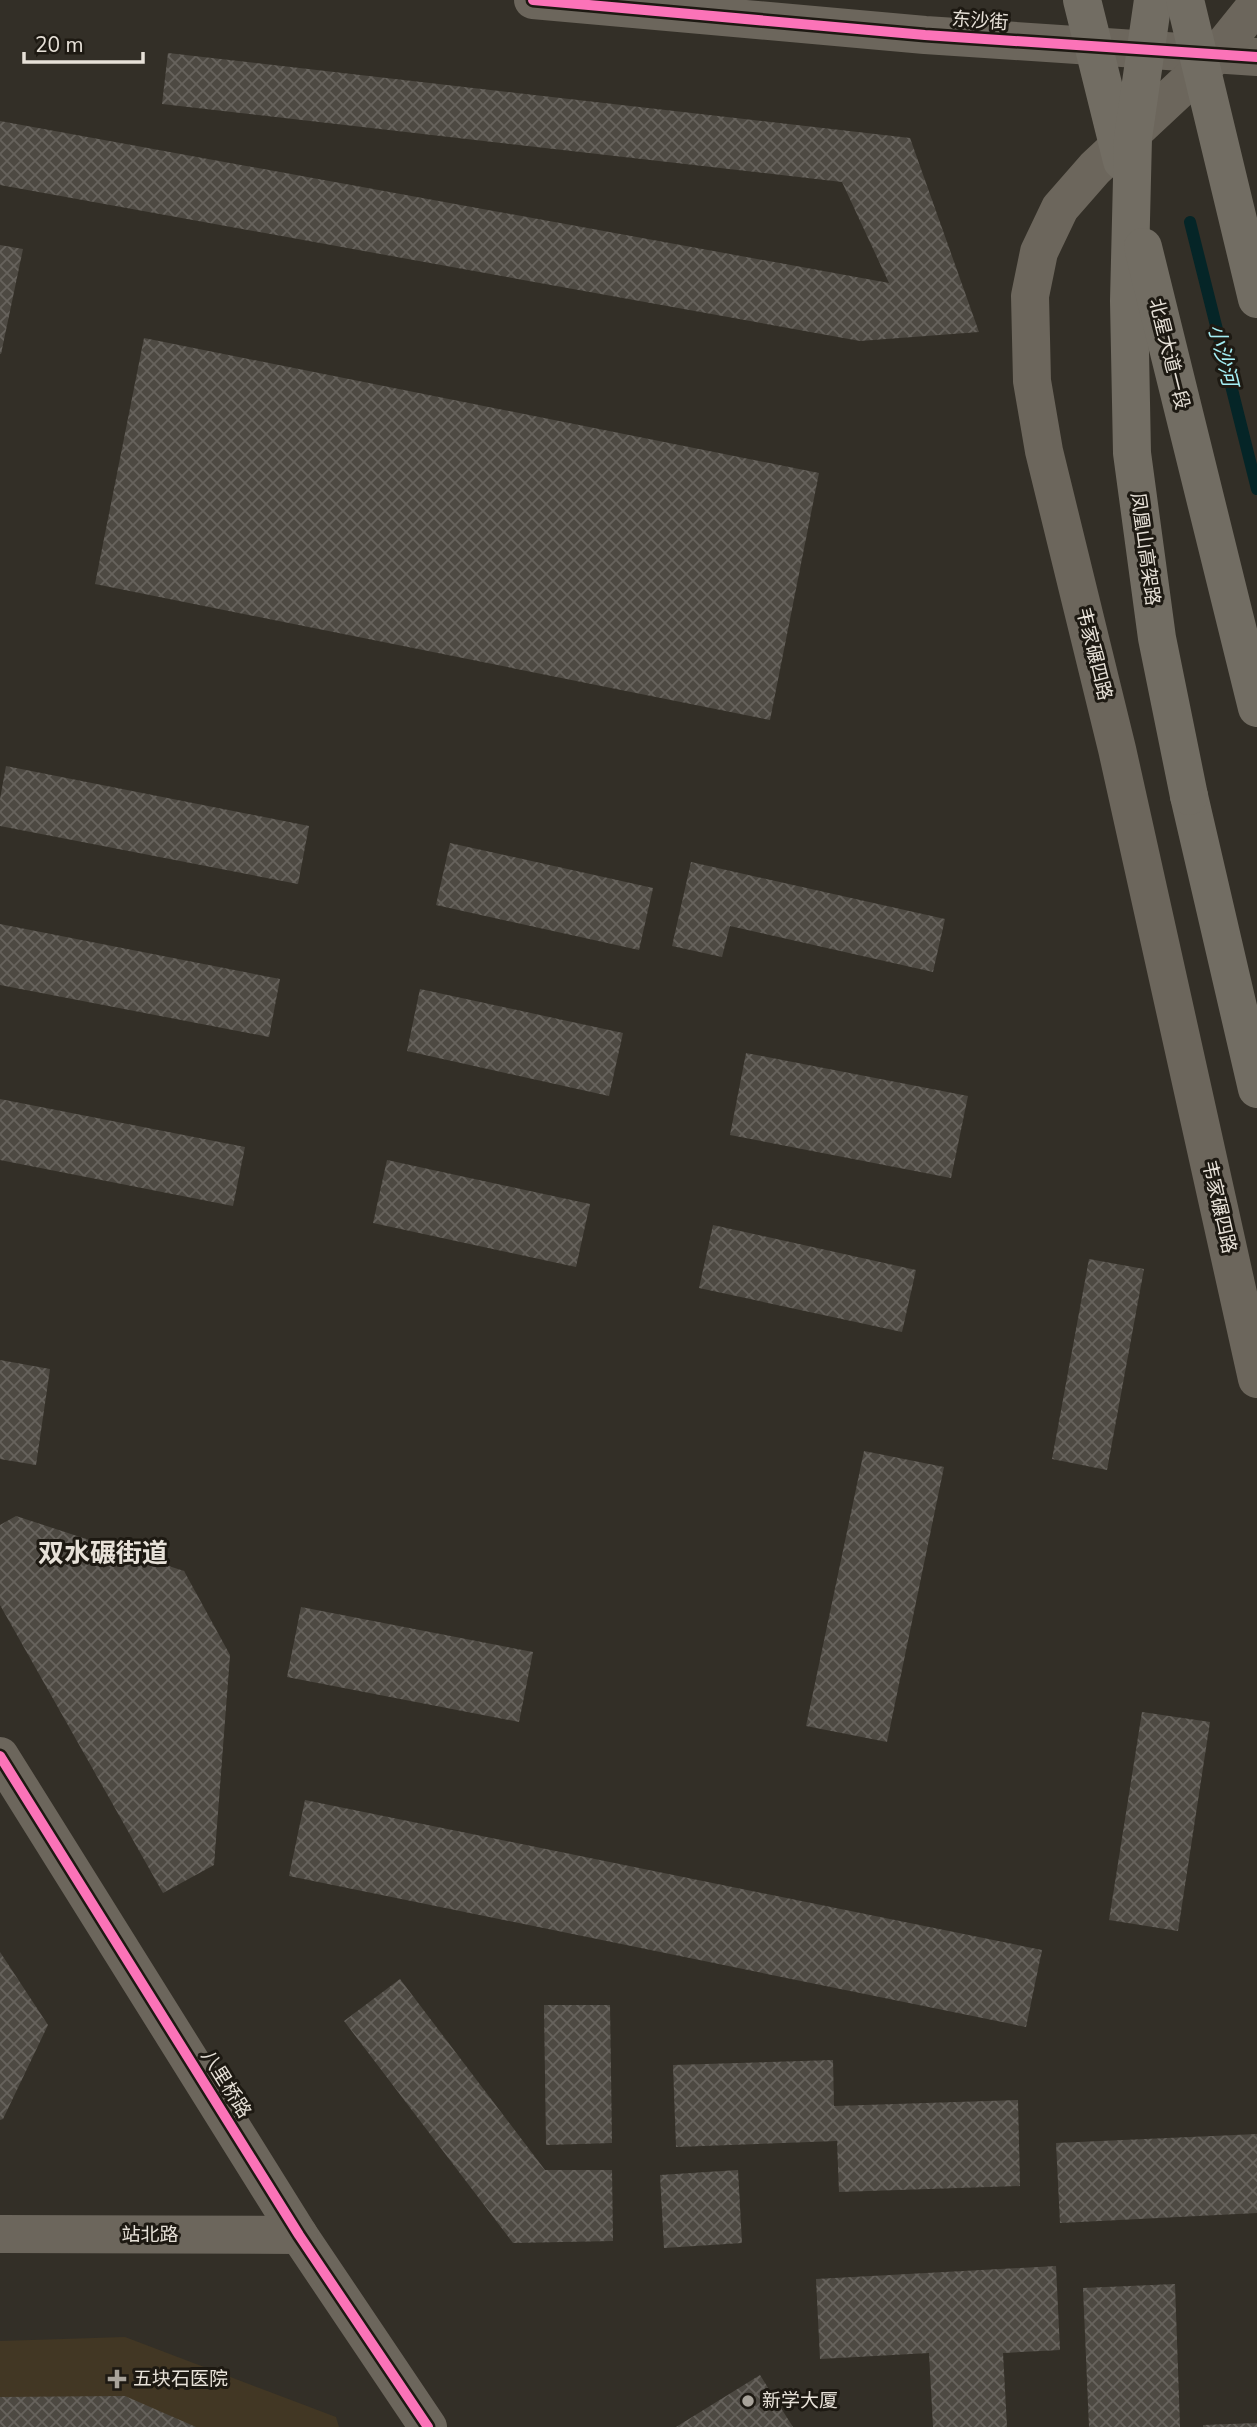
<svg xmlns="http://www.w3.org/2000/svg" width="1257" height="2427" viewBox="0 0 1257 2427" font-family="'Nunito Sans','Noto Sans SC',sans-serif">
	<defs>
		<pattern id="building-cross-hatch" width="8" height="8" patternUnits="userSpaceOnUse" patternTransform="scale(1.75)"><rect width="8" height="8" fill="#4d4942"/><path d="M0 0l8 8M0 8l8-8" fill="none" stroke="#67635d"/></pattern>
	</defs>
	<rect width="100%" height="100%" fill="#332f27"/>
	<path fill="#423724" d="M125 2337 336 2417 339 2427H0V2341Z"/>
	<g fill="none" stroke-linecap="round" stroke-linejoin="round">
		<path stroke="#052527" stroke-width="12" d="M1190 222 1257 489"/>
	</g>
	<g fill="url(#building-cross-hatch)">
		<path d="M168 53 910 138 979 332 860 341 0 185V121L889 283 842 182 162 104Z"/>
		<path d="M0 245 23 249 1 354H0Z"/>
		<path d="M144 338 819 473 770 720 95 584Z"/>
		<path d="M6 766 309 826 298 884 0 826V799Z"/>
		<path d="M450 843 653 888 639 950 436 905Z"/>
		<path d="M691 862 945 919 933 972 730 926 722 957 672 946Z"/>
		<path d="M0 924 280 979 269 1037 0 985Z"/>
		<path d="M420 989 623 1033 609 1096 407 1051Z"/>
		<path d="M746 1053 968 1096 951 1178 730 1135Z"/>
		<path d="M0 1099 245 1147 233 1206 0 1160Z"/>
		<path d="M387 1160 590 1204 576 1267 373 1223Z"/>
		<path d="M713 1225 916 1270 902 1332 699 1288Z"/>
		<path d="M1089 1259 1144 1269 1107 1470 1052 1459Z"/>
		<path d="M0 1360 50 1369 36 1465 0 1459Z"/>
		<path d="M864 1451 944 1467 887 1742 806 1726Z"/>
		<path d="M16 1516 184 1571 230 1655 214 1865 163 1893 0 1605V1525Z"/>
		<path d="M301 1607 533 1652 519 1722 287 1677Z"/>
		<path d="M1142 1712 1210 1722 1178 1931 1109 1920Z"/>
		<path d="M305 1800 1042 1950 1026 2027 289 1876Z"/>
		<path d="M0 1952 48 2025 3 2119 0 2120Z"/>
		<path d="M400 1979 545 2170H612L613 2241 513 2243 344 2021Z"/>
		<path d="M544 2005H610L612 2143 546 2145Z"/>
		<path d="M833 2060 834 2106 1018 2100 1020 2186 839 2192 837 2141 676 2147 673 2065Z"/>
		<path d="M1257 2134V2213L1060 2223 1056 2143Z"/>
		<path d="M738 2170 742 2243 664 2248 660 2175Z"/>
		<path d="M1056 2266 1060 2350 1003 2353 1007 2427H933L929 2353 820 2359 816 2279Z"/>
		<path d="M1175 2284 1180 2427H1089L1083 2288Z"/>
		<path d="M760 2375 793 2427H676Z"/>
		<path d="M125 2396 196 2427H0V2397Z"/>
		<path d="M1257 2423V2427H1203V2425Z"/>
	</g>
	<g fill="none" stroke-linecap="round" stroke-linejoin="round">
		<g stroke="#6c665c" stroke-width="38">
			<path d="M533 0 925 35 1257 57"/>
			<path d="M1257 4 1216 55 1095 168 1060 208 1039 252 1030 296 1032 381 1044 451 1117 749 1257 1379"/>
			<path d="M0 1756 299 2235 428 2427"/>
			<path d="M0 2234 299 2235"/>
		</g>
		<path stroke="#726d63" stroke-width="38" d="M1189 796 1257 1089"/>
		<g stroke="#726d63" stroke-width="38">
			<path d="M1082 0 1122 161"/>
			<path d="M1153 0 1133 138 1129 301 1132 453 1157 638 1189 796"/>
			<path d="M1185 0 1257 299"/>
			<path d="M1143 247 1257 708"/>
		</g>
		<defs>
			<g id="cycleway">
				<path d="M533 0 925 35 1257 57"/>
				<path d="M0 1756 299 2235 428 2427"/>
			</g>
		</defs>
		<use href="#cycleway" stroke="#1d1912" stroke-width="15"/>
		<use href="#cycleway" stroke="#fb73b8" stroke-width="10"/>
	</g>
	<g fill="#a8a39a" stroke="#1d1912" stroke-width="2.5">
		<path d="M113.5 2368.5h7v7h7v7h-7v7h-7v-7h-7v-7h7z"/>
		<circle cx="748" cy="2401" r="7"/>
	</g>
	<g text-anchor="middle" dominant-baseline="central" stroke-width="6" stroke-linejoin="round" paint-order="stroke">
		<g font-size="19" fill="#e7e1d8" stroke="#1d1912">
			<text transform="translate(980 21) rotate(4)">东沙街</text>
			<text transform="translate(1169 354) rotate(76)">北星大道一段</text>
			<text transform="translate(1145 549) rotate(82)">凤凰山高架路</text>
			<text transform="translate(1094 654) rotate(76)">韦家碾四路</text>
			<text transform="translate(1219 1207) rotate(77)">韦家碾四路</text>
			<text transform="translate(226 2084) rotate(58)">八里桥路</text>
			<text x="150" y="2235">站北路</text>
		</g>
		<g font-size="19" fill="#e7e1d8" stroke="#1d1912" text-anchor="start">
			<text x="133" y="2379">五块石医院</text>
			<text x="762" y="2401">新学大厦</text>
		</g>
		<g font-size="21" font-style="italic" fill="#a4eef4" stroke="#1d1912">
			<text transform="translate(1223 355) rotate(76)">小沙河</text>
		</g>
		<g font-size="26" font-weight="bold" fill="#e7e1d8" stroke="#1d1912">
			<text x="103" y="1553">双水碾街道</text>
		</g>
	</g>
	<path d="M24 52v10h119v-10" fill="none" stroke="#e7e1d8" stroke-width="3.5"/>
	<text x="35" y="52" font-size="21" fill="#e7e1d8" stroke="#1d1912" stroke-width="5" paint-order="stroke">20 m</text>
</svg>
